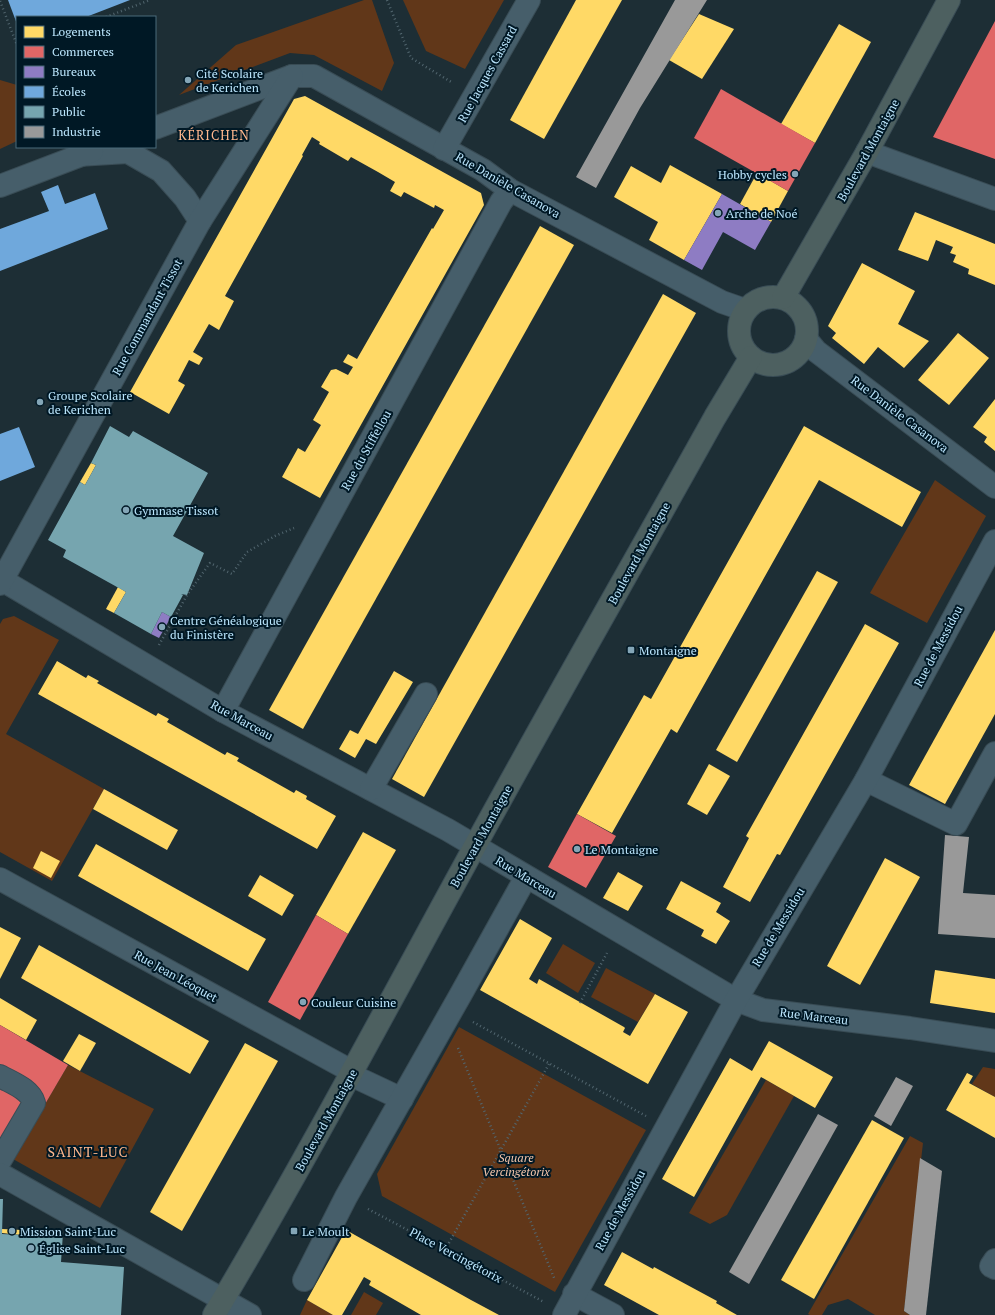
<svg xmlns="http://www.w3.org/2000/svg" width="995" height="1315" viewBox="0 0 995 1315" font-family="'PT Serif',serif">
	<rect width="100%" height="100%" fill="#1d2e35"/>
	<g fill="#613719">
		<path d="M364 0H372L394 63 382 91 314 55 290 53 179 95 236 45Z"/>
		<path d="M403 0H504L465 69 426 51Z"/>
		<path d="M0 80 17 85V141L0 149Z"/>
		<path d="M935 480 986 516 927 623 870 593Z"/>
		<path d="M14 616 59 640 6 734 104 789 52 881 0 852V624L3 619Z"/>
		<path d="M563 944 595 963 578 993 546 973Z"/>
		<path d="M606 968 655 994 638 1022 591 997Z"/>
		<path d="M459 1027 646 1130 555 1292 382 1196 377 1174Z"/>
		<path d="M68 1065 154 1109 100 1208 13 1159Z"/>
		<path d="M983 1067 995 1069V1097L972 1084Z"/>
		<path d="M766 1080 794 1096 727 1215 710 1224 689 1213Z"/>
		<path d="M910 1136 923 1143 904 1311 910 1315H875L848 1299 828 1305 822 1315H810L808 1314Z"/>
		<path d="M364 1292 383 1303 376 1315H351Z"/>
		<path d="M307 1300 333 1315H300Z"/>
	</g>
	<g fill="#ffd966">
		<path d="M576 0H622L544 139 510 120Z"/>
		<path d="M699 14 734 29 702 79 669 60Z"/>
		<path d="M839 24 871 42 815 143 781 124Z"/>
		<path d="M305 96 481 193 484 205 320 498 282 477 298 448 305 452 321 425 313 420 329 392 321 387 331 370 336 369 348 375 353 367 343 362 348 354 357 359 432 228 433 229 444 210 435 205 434 208 404 192 401 197 390 191 395 182 378 172 351 157 348 161 319 144 320 142 312 137 302 155 303 156 225 296 234 301 219 330 209 324 193 352 203 358 199 365 189 360 178 381 185 385 169 414 130 392 294 99Z"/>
		<path d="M670 165 722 194 684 260 649 240 658 222 614 197 631 166 661 183Z"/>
		<path d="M757 173 788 191 771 222 740 204Z"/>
		<path d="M915 212 995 244V285L968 274 969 269 953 262 956 255 950 253 953 247 936 240 928 261 898 250Z"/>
		<path d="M540 226 574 245 303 729 269 710Z"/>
		<path d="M862 263 915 291 898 324 929 341 904 368 878 347 864 364 832 338 836 333 828 326Z"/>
		<path d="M663 294 696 313 424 797 392 779Z"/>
		<path d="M958 333 989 358 949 405 918 380Z"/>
		<path d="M995 399V451L984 442 987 437 973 427Z"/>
		<path d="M804 426 921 492 902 527 819 480 677 733 671 729 612 833 577 814 644 695 651 699Z"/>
		<path d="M91 463 96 465 85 485 80 482Z"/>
		<path d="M817 571 838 582 737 762 716 750Z"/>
		<path d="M118 587 126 592 114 613 106 609Z"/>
		<path d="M865 624 899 643 780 855 777 854 750 902 723 887 749 838 746 836Z"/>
		<path d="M995 630V714L945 804 909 785Z"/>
		<path d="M57 661 86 678 88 675 99 681 97 683 156 716 158 713 169 719 167 722 225 755 227 752 239 758 237 761 294 793 296 790 307 796 306 799 336 816 317 849 38 694Z"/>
		<path d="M394 671 413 682 376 744 366 739 355 758 339 749 350 730 358 734Z"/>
		<path d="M709 764 730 776 707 815 687 804Z"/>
		<path d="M104 789 178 830 167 850 93 809Z"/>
		<path d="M363 832 396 850 348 934 316 915Z"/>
		<path d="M96 844 266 939 248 971 78 876Z"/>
		<path d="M41 851 60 861 51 878 33 868Z"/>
		<path d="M885 858 920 877 860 985 827 966Z"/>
		<path d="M618 872 643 886 628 911 603 898Z"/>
		<path d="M260 875 294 895 282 916 248 896Z"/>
		<path d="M681 881 721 903 716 912 730 921 716 944 701 936 704 930 666 909Z"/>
		<path d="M520 919 552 938 529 979 537 984 539 979 624 1027 625 1028 623 1032 630 1036 655 994 688 1012 648 1084 480 990Z"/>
		<path d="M0 927 21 938 0 979Z"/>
		<path d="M39 945 209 1041 190 1074 21 978Z"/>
		<path d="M935 970 995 979V1013L930 1003Z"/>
		<path d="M0 998 37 1020 26 1040 0 1025Z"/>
		<path d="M79 1034 96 1043 80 1071 63 1061Z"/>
		<path d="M769 1041 833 1077 815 1108 761 1077 694 1197 662 1179 730 1058 752 1071Z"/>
		<path d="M245 1043 278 1061 182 1231 150 1212Z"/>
		<path d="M967 1073 973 1076 969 1083 995 1097V1138L946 1110Z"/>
		<path d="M872 1120 904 1138 814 1299 781 1280Z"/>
		<path d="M2 1229 22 1230 21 1235 2 1233Z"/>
		<path d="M346 1230 471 1300 499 1315H421L369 1285 371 1281 364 1277 342 1315H333L307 1300Z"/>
		<path d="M622 1252 653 1269 654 1267 717 1301 716 1303 737 1315H659L604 1285Z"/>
	</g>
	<g fill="#e06666">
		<path d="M995 21V159L933 137Z"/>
		<path d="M721 89 815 143 788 191 694 138Z"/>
		<path d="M577 814 616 836 586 888 548 867Z"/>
		<path d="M316 915 348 934 300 1020 268 1002Z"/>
		<path d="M0 1025 68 1065 13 1159 0 1152Z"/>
	</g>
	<g fill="#8e7cc3">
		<path d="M722 194 771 222 755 250 723 232 702 270 684 260Z"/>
		<path d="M162 612 171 617 159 638 151 634Z"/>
	</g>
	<g fill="#6fa8dc">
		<path d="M8 0H130L86 17H17V24Z"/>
		<path d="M58 185 65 204 95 193 108 229 0 271V229L49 211 41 192Z"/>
		<path d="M19 427 35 467 0 481V434Z"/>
	</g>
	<g fill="#76a5af">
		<path d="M110 426 129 437 133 431 208 473 173 536 204 553 187 595 181 594 183 595 171 617 162 612 151 634 114 613 126 592 63 557 66 550 48 540 80 482 85 485 96 465 91 463Z"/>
		<path d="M0 1199H3L2 1234 23 1235V1230L62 1232 63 1233 61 1262 124 1267 121 1315H0Z"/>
	</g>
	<g fill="#999">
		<path d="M675 0H707L640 108 596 188 576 177Z"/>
		<path d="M945 835 969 837 963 893 995 895V938L938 934Z"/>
		<path d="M896 1077 913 1086 891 1126 874 1116Z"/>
		<path d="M818 1114 838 1125 749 1284 729 1272Z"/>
		<path d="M920 1158 942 1171 926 1315H910L904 1311Z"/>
	</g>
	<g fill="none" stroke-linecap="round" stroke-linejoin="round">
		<defs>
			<g id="minor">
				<path d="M155 128 292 76H314L483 170 510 190 722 302 745 310"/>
				<path d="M444 149 529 0"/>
				<path d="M867 152 995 199"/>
				<path d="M78 155 128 152 161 171 185 198 200 221"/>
				<path d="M0 186 92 151"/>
				<path d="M806 339 816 351 995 487"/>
				<path d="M2 580 223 711 448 830 736 1000 763 1010 910 1028 995 1041"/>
				<path d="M0 584 200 221 292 76"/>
				<path d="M223 711 501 202 510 190"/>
				<path d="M866 780 956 824 995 753"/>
				<path d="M371 789 426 694"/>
				<path d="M0 879 353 1072"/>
				<path d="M351 1075 402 1099"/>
				<path d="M0 1076C12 1083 30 1089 34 1103L0 1161"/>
				<path d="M0 1174 250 1315"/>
				<path d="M995 1260 991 1266 995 1268"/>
				<path d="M304 1280 346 1197 461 994 526 877"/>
				<path d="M574 1294 613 1315"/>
				<path d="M564 1315 736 1000 866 780 995 541"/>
			</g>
			<g id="major">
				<circle cx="773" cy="331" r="34"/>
				<path d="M783 298 867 152 949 0"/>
				<path d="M214 1315C301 1169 381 1018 463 868 545 717 631 568 715 417L751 357"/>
			</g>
		</defs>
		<use href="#minor" stroke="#394c55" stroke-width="24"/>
		<use href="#major" stroke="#394c55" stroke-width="24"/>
		<g stroke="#52666f" stroke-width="2.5" stroke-dasharray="1 3" stroke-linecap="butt">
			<path d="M387 0 411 58 453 83"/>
			<path d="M0 1 17 45"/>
			<path d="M106 17 150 0"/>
			<path d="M159 645 187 595 210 563 232 574 247 552 275 536 294 528"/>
			<path d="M580 1003 607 953"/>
			<path d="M473 1022 646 1116"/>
			<path d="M458 1048 555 1280"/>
			<path d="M368 1209 544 1302"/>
			<path d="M445 1250 549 1064"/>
		</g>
		<use href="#minor" stroke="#465e6a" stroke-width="22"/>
		<use href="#major" stroke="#4d6060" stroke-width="22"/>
	</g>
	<g fill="#84a6b7" stroke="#001825" stroke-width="1.5">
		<circle cx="188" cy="80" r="4"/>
		<circle cx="795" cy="174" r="4"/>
		<circle cx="718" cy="213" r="4"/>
		<circle cx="40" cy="402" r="4"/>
		<circle cx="126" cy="510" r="4"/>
		<circle cx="162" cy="627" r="4"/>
		<rect x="627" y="646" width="8" height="8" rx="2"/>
		<circle cx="577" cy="849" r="4"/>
		<circle cx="303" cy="1002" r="4"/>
		<circle cx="12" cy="1231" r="4"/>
		<rect x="290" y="1227" width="8" height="8" rx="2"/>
		<circle cx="31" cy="1248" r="4"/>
	</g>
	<g text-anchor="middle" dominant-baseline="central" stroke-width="4" stroke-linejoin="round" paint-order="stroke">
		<g font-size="12" fill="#bbe6fd" stroke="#001825" text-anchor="start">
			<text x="196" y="73">Cité Scolaire<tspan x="196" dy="14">de Kerichen</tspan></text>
			<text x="787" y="174" text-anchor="end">Hobby cycles</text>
			<text x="726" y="213">Arche de Noé</text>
			<text x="48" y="395">Groupe Scolaire<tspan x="48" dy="14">de Kerichen</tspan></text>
			<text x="134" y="510">Gymnase Tissot</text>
			<text x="170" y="620">Centre Généalogique<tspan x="170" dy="14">du Finistère</tspan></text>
			<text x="639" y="650">Montaigne</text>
			<text x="585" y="849">Le Montaigne</text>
			<text x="311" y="1002">Couleur Cuisine</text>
			<text x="20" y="1231">Mission Saint-Luc</text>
			<text x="302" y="1231">Le Moult</text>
			<text x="39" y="1248">Église Saint-Luc</text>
		</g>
		<g font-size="12" fill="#bbe6fd" stroke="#001825">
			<text transform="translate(487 74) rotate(-61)">Rue Jacques Cassard</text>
			<text transform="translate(868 150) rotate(-61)">Boulevard Montaigne</text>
			<text transform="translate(508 185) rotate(30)">Rue Danièle Casanova</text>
			<text transform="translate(147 317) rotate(-61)">Rue Commandant Tissot</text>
			<text transform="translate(900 414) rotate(37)">Rue Danièle Casanova</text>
			<text transform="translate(366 450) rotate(-61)">Rue du Stiffellou</text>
			<text transform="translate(639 553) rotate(-61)">Boulevard Montaigne</text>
			<text transform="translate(938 646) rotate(-62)">Rue de Messidou</text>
			<text transform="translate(242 720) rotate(29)">Rue Marceau</text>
			<text transform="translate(481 836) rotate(-61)">Boulevard Montaigne</text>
			<text transform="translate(526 877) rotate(31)">Rue Marceau</text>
			<text transform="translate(778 927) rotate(-59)">Rue de Messidou</text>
			<text transform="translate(176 976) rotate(29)">Rue Jean Léoquet</text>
			<text transform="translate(814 1016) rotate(7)">Rue Marceau</text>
			<text transform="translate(326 1120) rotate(-61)">Boulevard Montaigne</text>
			<text transform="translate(620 1210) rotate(-61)">Rue de Messidou</text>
			<text transform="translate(456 1255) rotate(28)">Place Vercingétorix</text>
		</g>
		<g font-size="12" font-style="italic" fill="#f5c6ab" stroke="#001825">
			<text x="516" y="1157">Square<tspan x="516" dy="14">Vercingétorix</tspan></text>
		</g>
		<g font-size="13" letter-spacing="1" fill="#feb78d" stroke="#001825">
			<text x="214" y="135">KÉRICHEN</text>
		</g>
		<g font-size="14" letter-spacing="1" fill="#feb78d" stroke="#001825">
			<text x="88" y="1151">SAINT-LUC</text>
		</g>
	</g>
	<rect x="16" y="16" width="140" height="132" fill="#001825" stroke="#4b6a7b"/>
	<rect x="24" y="26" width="20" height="12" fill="#ffd966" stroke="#4b6a7b"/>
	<text x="52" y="36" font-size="12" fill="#bbe6fd">Logements</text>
	<rect x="24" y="46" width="20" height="12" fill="#e06666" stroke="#4b6a7b"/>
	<text x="52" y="56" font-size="12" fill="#bbe6fd">Commerces</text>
	<rect x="24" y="66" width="20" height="12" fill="#8e7cc3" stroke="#4b6a7b"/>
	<text x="52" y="76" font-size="12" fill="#bbe6fd">Bureaux</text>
	<rect x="24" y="86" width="20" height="12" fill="#6fa8dc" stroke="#4b6a7b"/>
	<text x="52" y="96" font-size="12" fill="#bbe6fd">Écoles</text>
	<rect x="24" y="106" width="20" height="12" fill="#76a5af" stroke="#4b6a7b"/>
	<text x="52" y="116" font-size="12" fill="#bbe6fd">Public</text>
	<rect x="24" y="126" width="20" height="12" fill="#999999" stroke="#4b6a7b"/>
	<text x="52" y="136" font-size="12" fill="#bbe6fd">Industrie</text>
</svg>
